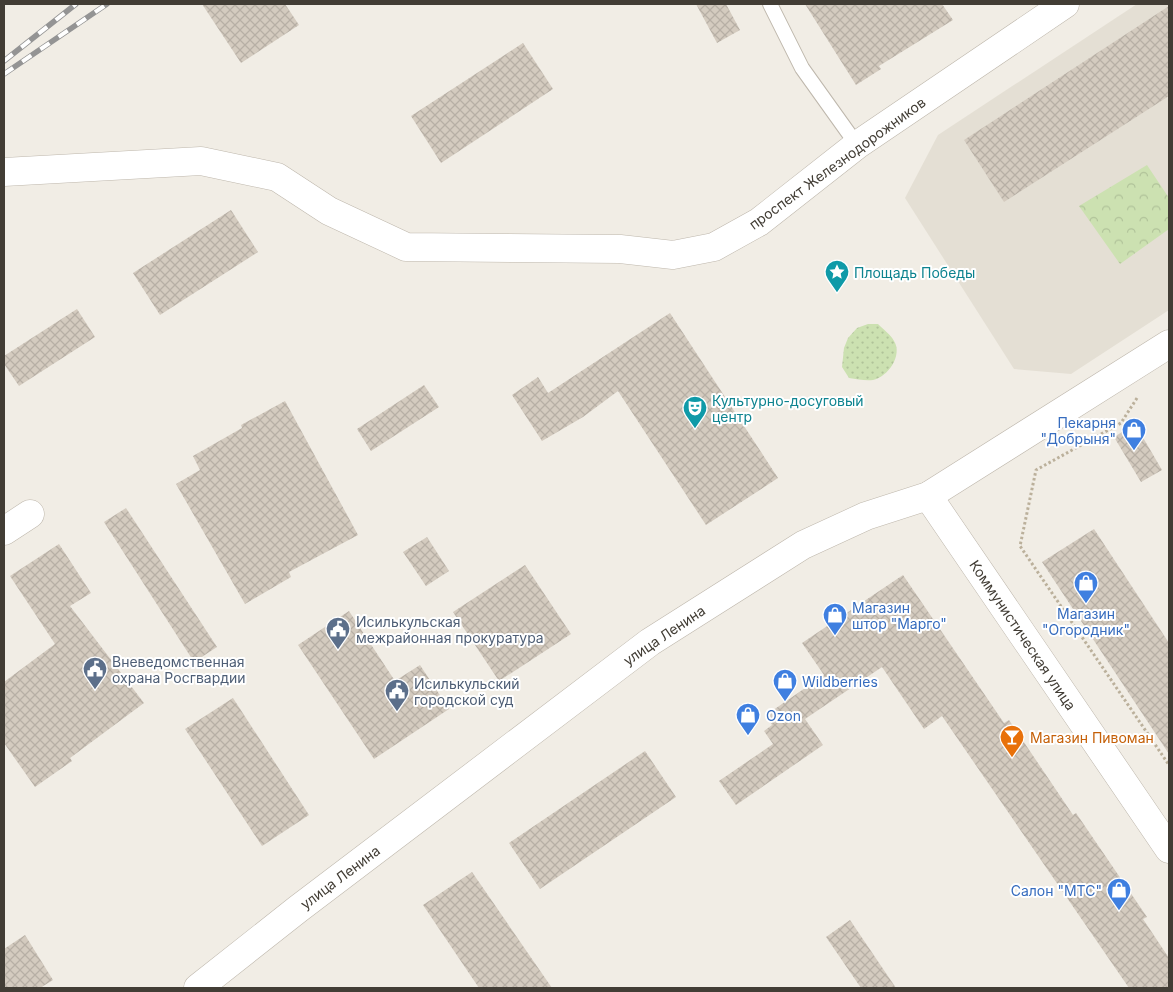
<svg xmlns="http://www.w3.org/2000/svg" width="1173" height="992" viewBox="0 0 1173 992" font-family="Inter,sans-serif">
	<defs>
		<pattern id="grass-dots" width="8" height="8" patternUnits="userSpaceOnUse" patternTransform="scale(1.25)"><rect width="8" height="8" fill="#cce1b1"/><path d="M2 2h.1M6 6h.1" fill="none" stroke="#b0c299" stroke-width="1.8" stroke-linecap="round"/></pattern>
		<pattern id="park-crowns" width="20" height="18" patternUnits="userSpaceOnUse" patternTransform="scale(1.25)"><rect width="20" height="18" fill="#cce1b1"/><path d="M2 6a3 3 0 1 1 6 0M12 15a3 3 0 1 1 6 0" fill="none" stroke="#b0c299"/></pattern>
		<pattern id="building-cross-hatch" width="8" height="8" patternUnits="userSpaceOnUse" patternTransform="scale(1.25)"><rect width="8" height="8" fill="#d4cbbf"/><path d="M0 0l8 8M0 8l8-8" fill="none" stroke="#b7afa5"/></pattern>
	</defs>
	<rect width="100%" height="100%" fill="#f1ede5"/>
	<path fill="#e4dfd4" d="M1137 4H1169V310L1071 374 1014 369 905 198 938 135Z"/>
	<path fill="url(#grass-dots)" d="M868 324H878C883 329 891 335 894 341 903 355 888 377 873 380 865 381 857 379 849 378L842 367 844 348 848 338 857 328Z"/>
	<path fill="url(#park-crowns)" d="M1147 165 1169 198V229L1120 264 1079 206Z"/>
	<g fill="url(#building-cross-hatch)">
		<path d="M202 4H285L299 25 241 63Z"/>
		<path d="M696 4H726L740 30 717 43Z"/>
		<path d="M805 4H942L953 20 879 66 881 69 856 85Z"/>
		<path d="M1169 6V96L1004 202 964 140Z"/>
		<path d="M523 43 553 89 441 163 411 116Z"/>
		<path d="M231 210 258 252 160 315 133 273Z"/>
		<path d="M77 309 95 337 19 386 4 364V356Z"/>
		<path d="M670 313 778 478 706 525 618 391 583 417 542 441 512 395 538 377 548 393Z"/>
		<path d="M424 385 439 407 371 451 357 429Z"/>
		<path d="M285 401 358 535 289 572 291 577 245 604 176 484 200 470 193 456 242 428 241 425Z"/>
		<path d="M1135 424 1162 470 1141 482 1114 437Z"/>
		<path d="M126 508 217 647 194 662 104 522Z"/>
		<path d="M1094 529 1169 643V754L1042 562Z"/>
		<path d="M427 537 449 571 426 586 403 552Z"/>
		<path d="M59 544 91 593 70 606 144 703 70 758 72 761 35 787 4 743V682L55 644 10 576Z"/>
		<path d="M525 565 571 634 499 681 453 612Z"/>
		<path d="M903 575 1004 723 1009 720 1073 815 1076 813 1147 917 1143 919 1169 958V988H1129L942 716 924 729 882 667 805 719 823 745 736 805 719 781 773 744 764 731 772 725 766 715 824 675 802 643Z"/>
		<path d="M349 611 395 681 420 665 449 709 374 759 298 645Z"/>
		<path d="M233 698 309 815 262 846 185 729Z"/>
		<path d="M645 751 676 797 540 889 509 843Z"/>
		<path d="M472 872 552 988H479L423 905Z"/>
		<path d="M850 920 896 988H861L826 937Z"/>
		<path d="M25 935 53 980 40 988H4V949Z"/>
	</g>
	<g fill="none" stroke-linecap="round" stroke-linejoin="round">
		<defs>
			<path id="service" d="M770 4 802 68 857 145"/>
			<g id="minor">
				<path d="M4 172 201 161 277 177 329 211 406 247 620 249 673 255 714 247 759 222 857 145 1065 4"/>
				<path d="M4 531 30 514"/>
			</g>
			<g id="tertiary">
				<path d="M928 496 1169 849"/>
				<path d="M198 988 298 909 650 642 803 545 866 516 928 496 1169 344"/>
			</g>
		</defs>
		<use href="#service" stroke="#beb7ac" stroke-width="16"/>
		<use href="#minor" stroke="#beb7ac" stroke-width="29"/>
		<use href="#tertiary" stroke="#beb7ac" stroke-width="29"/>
		<path stroke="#bbb09b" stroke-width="3" stroke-dasharray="2.5 2.5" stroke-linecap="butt" d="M1137 398 1121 423 1036 470 1020 546 1169 765"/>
		<use href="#service" stroke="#fff" stroke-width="14"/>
		<use href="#minor" stroke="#fff" stroke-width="28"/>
		<use href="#tertiary" stroke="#fff" stroke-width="28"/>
		<defs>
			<g id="rail">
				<path d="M4 61 76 4"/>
				<path d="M4 74 107 4"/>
			</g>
		</defs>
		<use href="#rail" stroke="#949494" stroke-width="5.5"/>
		<use href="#rail" stroke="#fff" stroke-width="4" stroke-dasharray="11" stroke-linecap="butt"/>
	</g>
	<defs>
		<symbol id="sight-pin" viewBox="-11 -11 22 30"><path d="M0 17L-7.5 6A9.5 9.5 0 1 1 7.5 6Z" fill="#0f9aa8" stroke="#fff"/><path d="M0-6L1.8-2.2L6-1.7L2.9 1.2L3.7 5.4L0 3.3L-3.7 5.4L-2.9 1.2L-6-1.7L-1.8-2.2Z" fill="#fff"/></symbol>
		<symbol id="theatre-pin" viewBox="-11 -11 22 30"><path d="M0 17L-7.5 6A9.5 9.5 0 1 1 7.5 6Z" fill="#0f9aa8" stroke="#fff"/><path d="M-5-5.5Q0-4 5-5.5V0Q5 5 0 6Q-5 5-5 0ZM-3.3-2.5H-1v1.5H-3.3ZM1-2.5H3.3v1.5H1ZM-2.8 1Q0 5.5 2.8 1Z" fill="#fff"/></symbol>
		<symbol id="shop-pin" viewBox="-11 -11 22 30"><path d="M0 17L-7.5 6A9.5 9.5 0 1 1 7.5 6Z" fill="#3f7fe0" stroke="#fff"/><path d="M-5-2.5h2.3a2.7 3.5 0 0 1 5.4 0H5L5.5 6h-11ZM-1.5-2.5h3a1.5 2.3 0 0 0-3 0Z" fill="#fff"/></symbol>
		<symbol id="civic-pin" viewBox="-11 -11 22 30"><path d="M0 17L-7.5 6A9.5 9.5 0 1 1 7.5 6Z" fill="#5c6f8a" stroke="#fff"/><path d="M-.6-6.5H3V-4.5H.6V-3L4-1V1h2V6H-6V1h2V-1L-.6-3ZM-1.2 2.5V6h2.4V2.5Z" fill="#fff"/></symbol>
		<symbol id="bar-pin" viewBox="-11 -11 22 30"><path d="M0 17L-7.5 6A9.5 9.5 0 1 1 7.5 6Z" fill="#e8710a" stroke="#fff"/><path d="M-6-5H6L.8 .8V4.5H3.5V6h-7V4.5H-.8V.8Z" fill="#fff"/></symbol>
	</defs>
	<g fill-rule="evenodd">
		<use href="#sight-pin" x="823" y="258" width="28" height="38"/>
		<use href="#theatre-pin" x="681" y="394" width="28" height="38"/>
		<use href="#shop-pin" x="1120" y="416" width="28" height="38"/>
		<use href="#shop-pin" x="1072" y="569" width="28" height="38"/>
		<use href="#shop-pin" x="821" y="601" width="28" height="38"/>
		<use href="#civic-pin" x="324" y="615" width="28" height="38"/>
		<use href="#civic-pin" x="81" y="655" width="28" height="38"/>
		<use href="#shop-pin" x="771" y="667" width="28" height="38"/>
		<use href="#civic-pin" x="383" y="677" width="28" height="38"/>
		<use href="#shop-pin" x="734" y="701" width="28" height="38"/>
		<use href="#bar-pin" x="998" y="723" width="28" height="38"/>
		<use href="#shop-pin" x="1105" y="876" width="28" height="38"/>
	</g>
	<g text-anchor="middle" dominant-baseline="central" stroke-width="4" stroke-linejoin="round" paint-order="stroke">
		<g font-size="14" fill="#423d35" stroke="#fff">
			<text transform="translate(837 163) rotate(-36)">проспект Железнодорожников</text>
			<text transform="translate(664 635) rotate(-34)">улица Ленина</text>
			<text transform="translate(1023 635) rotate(56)">Коммунистическая улица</text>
			<text transform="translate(340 877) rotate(-37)">улица Ленина</text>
		</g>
		<g font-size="14" fill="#0d838f" stroke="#fff" text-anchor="start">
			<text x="854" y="272">Площадь Победы</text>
			<text x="712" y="400">Культурно-досуговый<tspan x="712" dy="16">центр</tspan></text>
		</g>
		<g font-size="14" fill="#366cbe" stroke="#fff" text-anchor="start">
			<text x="1116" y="422" text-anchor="end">Пекарня<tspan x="1116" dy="16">"Добрыня"</tspan></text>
			<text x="852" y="607">Магазин<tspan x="852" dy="16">штор "Марго"</tspan></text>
			<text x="1086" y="613" text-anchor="middle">Магазин<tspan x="1086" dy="16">"Огородник"</tspan></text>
			<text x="802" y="681">Wildberries</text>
			<text x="766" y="715">Ozon</text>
			<text x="1102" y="890" text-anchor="end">Салон "МТС"</text>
		</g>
		<g font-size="14" fill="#4e5e75" stroke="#fff" text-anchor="start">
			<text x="356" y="621">Исилькульская<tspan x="356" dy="16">межрайонная прокуратура</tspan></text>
			<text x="112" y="661">Вневедомственная<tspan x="112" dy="16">охрана Росгвардии</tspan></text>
			<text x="414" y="683">Исилькульский<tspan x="414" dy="16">городской суд</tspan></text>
		</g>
		<g font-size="14" fill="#c56008" stroke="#fff" text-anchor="start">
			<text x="1030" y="737">Магазин Пивоман</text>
		</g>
	</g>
	<rect width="1173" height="992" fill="none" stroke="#423d35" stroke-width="10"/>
</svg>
